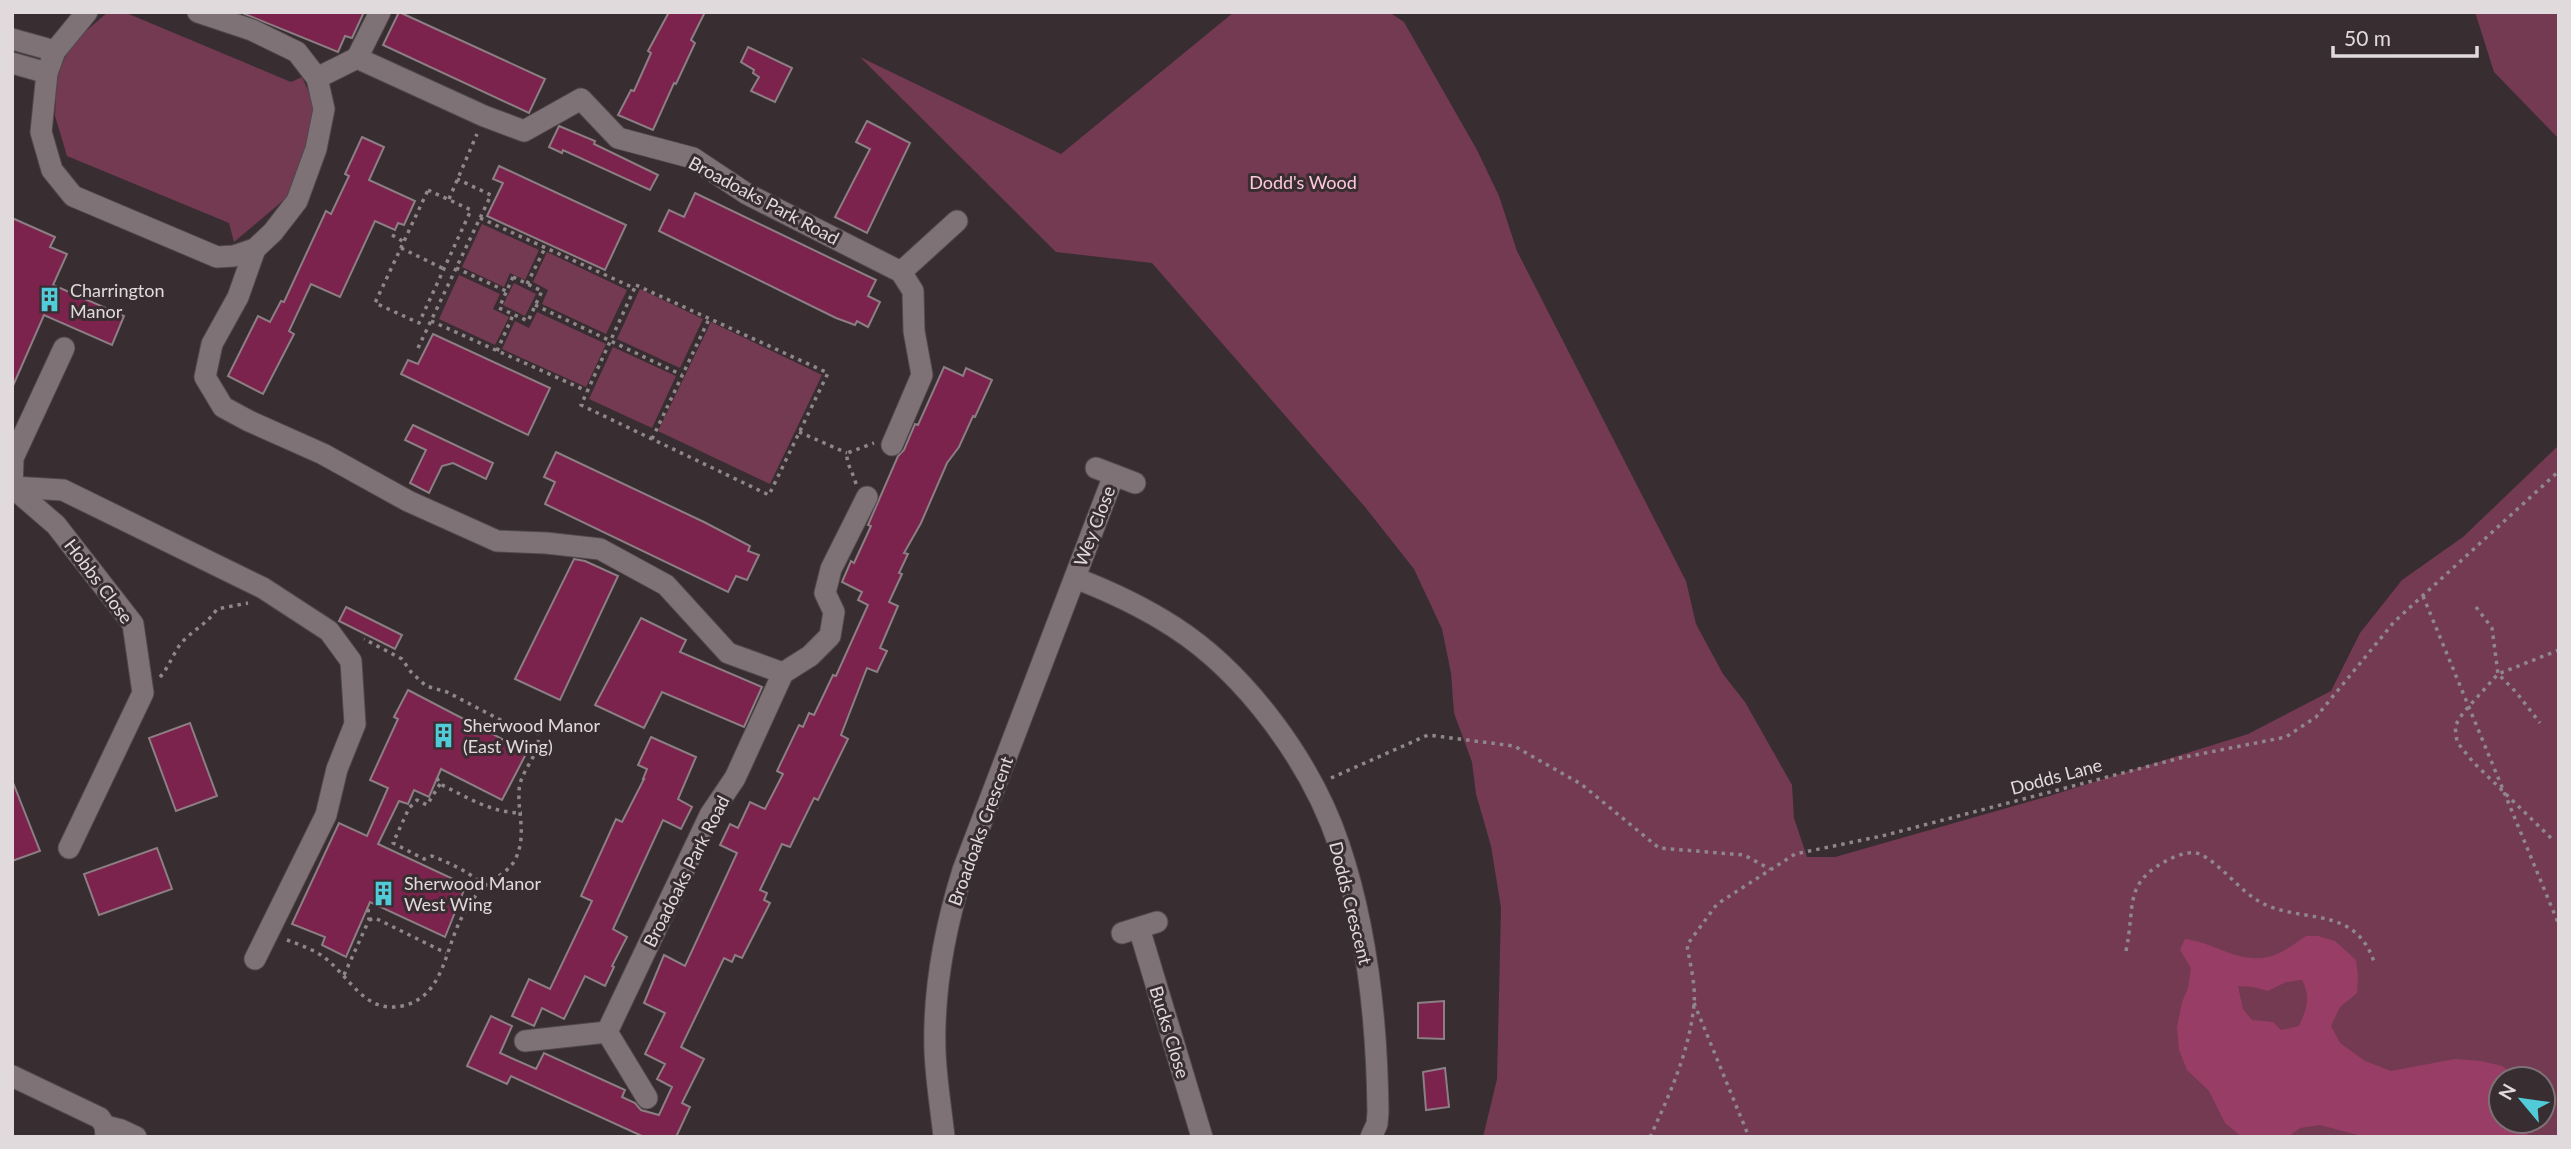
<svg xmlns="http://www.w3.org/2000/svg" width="2571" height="1149" viewBox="0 0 2571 1149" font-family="Lato,sans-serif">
	<rect width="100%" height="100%" fill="#382d31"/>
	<g fill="#733a52" fill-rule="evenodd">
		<path d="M108 12H124L291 82 302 77 315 106 314 134 291 194 234 242 229 223 67 156 55 116 57 74 72 43Z"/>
		<path d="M1234 12H1389L1404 22 1477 150 1499 196 1517 251 1686 581 1696 624 1723 674 1745 702 1792 785 1794 818 1807 857H1835L2049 796 2248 734 2331 691 2360 633 2402 580 2463 537 2559 445V1137H1483L1497 1079 1501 908 1491 846 1476 794 1472 762 1454 713 1451 673 1442 629 1414 569 1365 507 1152 263 1056 252 860 57 1061 154ZM2501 1079H2543V1121H2501Z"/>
		<path d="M2475 12H2559V139L2494 72Z"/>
		<path d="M482 224 539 250 525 280 510 273 504 287 462 267Z"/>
		<path d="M547 252 627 290 606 334 542 304 548 290 533 282Z"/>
		<path d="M459 275 500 294 493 309 509 317 495 345 439 319Z"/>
		<path d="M514 283 536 294 525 316 503 305Z"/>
		<path d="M640 289 703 319 680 368 617 339Z"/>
		<path d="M537 312 606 344 586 387 502 349 515 321 529 328Z"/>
		<path d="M711 322 822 375 770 484 658 431Z"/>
		<path d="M613 347 676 376 652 428 589 399Z"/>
	</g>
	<path fill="#983e66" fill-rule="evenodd" d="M2306 936H2318L2335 941 2356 960 2358 976 2357 993 2340 1007 2331 1026 2340 1043 2365 1061 2391 1071 2455 1059 2481 1061 2502 1066 2519 1079H2501V1121H2529L2527 1137H2365L2320 1125 2300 1128 2288 1137H2242L2225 1123 2209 1091 2187 1070 2179 1050 2177 1027 2182 1002 2188 988 2191 968 2180 950 2185 939C2217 943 2244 968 2277 954 2287 950 2297 942 2306 936ZM2302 980C2311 998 2307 1008 2299 1026L2281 1030 2273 1022 2252 1020 2243 1009 2238 986 2254 987 2268 991 2286 982Z"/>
	<g fill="#7b234d" stroke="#8b7f83" stroke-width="2">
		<path d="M240 12H364L352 38 345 36 338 52Z"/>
		<path d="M399 12 545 79 529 113 383 45Z"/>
		<path d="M669 12H705L691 40 695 43 676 84 674 83 653 130 618 115 631 90 634 91 651 53 648 51Z"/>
		<path d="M748 47 792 68 775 102 751 91 759 77 753 73 754 70 741 62Z"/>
		<path d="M867 121 910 143 867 233 835 217 870 149 856 142Z"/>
		<path d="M559 126 595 141 594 144 658 175 650 190 563 150 562 153 549 147Z"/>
		<path d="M362 137 384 147 369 180 415 201 404 225 398 223 395 230 375 221 340 297 311 284 289 331 294 334 263 394 228 376 258 316 270 322 281 301 284 302 326 211 331 214 349 176 345 174Z"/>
		<path d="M499 166 626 225 605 270 487 216 503 183 493 179Z"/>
		<path d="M695 193 876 280 868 296 880 302 868 327 857 321 855 325 836 318 659 231 669 210 684 217Z"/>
		<path d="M12 218 55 237 50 247 67 254 53 285 124 316 112 345 44 315 12 388Z"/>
		<path d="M433 334 550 388 528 435 401 374 408 360 418 364Z"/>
		<path d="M944 367 963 376 966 368 992 380 975 417 973 416 959 447 947 463 921 523 904 553 908 554 899 573 902 574 889 602 898 606 880 648 887 651 877 672 867 668 841 735 848 739 818 800 814 798 790 847 782 844 760 890 767 893 764 900 770 903 742 958 735 955 732 962 724 958 681 1047 704 1059 682 1103 690 1107 676 1137H644L511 1076 507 1084 467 1066 491 1016 512 1026 500 1053 536 1069 544 1053 625 1090 622 1097 635 1103 641 1110 659 1115 672 1087 657 1079 665 1064 645 1054 665 1013 644 1003 664 955 685 966 737 853 720 845 730 824 738 828 750 802 765 809 783 774 777 771 799 725 803 727 809 713 814 715 833 675 836 676 868 605 858 600 862 592 842 582 851 561 854 563 871 526 868 525 898 456 904 450 915 424 918 425Z"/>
		<path d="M413 425 493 463 486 479 453 463 442 466 429 493 410 483 426 450 405 440Z"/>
		<path d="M556 452 704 522 750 546 748 551 759 555 747 580 736 576 728 592 545 504 555 482 544 477Z"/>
		<path d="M574 559 585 561 618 576 560 700 515 679Z"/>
		<path d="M346 607 402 635 395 649 339 621Z"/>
		<path d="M641 618 686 640 680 652 762 687 744 727 662 692 644 728 595 705Z"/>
		<path d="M408 690 527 752 502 800 441 769 429 797 414 790 408 804 399 801 378 844 466 885 445 937 370 902 346 957 322 945 325 937 292 924 339 823 367 836 388 788 370 780 398 719 394 717Z"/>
		<path d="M190 723 217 796 176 811 149 738Z"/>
		<path d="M651 737 696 757 678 799 692 807 681 829 663 820 613 929 627 937 612 966 614 967 605 986 585 976 564 1019 542 1008 534 1026 512 1016 529 979 550 989 592 901 581 896 616 819 622 822 644 779H643L647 769 638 765Z"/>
		<path d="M12 780 40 851 12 861Z"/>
		<path d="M157 848 172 889 99 915 84 874Z"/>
		<path d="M1444 1001V1039L1418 1038V1003Z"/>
		<path d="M1445 1068 1449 1107 1426 1110 1423 1072Z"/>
	</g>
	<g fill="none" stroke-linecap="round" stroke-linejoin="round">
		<defs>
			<g id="minor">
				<path d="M87 12 55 51 47 73 41 132 52 170 73 196 217 257 234 256 255 249 273 232 297 201 316 149 324 109 317 78"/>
				<path d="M198 12 252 30 297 52 317 78 357 58 484 116 524 131 581 99 618 138 693 158 747 194 901 272 913 291 914 331 922 375 892 445"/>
				<path d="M12 39 55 51"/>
				<path d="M357 58 380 12"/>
				<path d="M12 63 47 73"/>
				<path d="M255 249 238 297 212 344 205 377 223 407 249 421 323 454 408 501 497 541 546 543 600 549 666 585 728 653 783 673 735 778 710 815 607 1032"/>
				<path d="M901 272 957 221"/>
				<path d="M1096 468 1135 483"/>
				<path d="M12 487 56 525 133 624 143 693 69 848"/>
				<path d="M13 487 63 490 263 588 329 631 351 661 355 724 337 769 326 815 255 959"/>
				<path d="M12 490 13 458 64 348"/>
				<path d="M1075 578C1109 591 1143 607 1174 627 1247 674 1312 764 1339 845 1368 931 1377 1022 1378 1112L1377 1124 1371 1137"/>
				<path d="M783 673 810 656 830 636 834 612 825 593 831 569 867 497"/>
				<path d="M1139 928 1202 1137"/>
				<path d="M1122 933 1157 922"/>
				<path d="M607 1032 647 1098"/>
				<path d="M525 1041 607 1032"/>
				<path d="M12 1076 100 1118 105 1126 106 1137"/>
				<path d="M105 1126 121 1130 136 1137"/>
				<path d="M944 1137C941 1108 936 1080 935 1051 933 990 945 928 963 870L1114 475"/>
			</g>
		</defs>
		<use href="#minor" stroke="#51494c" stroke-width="23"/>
		<g stroke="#8f8789" stroke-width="3.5" stroke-dasharray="3.5 5" stroke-linecap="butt">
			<path d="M428 190 471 210 419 323 375 303Z"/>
			<path d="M449 199 477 134"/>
			<path d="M480 218 634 288"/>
			<path d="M392 235 404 242"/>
			<path d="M401 248 444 269"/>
			<path d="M456 268 506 291"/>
			<path d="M513 277 542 291 528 321 499 308Z"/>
			<path d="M527 284 545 248"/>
			<path d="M636 285 828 373 769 495 581 405Z"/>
			<path d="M535 305 682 375"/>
			<path d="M431 321 587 391"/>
			<path d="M418 348 491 195 457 179"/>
			<path d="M497 351 513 315"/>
			<path d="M799 432 847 453"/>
			<path d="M652 439 709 319"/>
			<path d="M856 484C853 472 846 464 847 453L874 443"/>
			<path d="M2423 596 2559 925"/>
			<path d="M2476 607 2492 628 2498 674 2516 692 2540 723"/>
			<path d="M160 677C170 666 174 650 184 640 196 628 208 623 217 609L248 603"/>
			<path d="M437 778 440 784C467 797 491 813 522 813"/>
			<path d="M1331 778 1428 735 1514 746 1581 784 1659 848 1744 855 1770 869"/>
			<path d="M440 784 427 805 417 800 409 808 393 843 424 859 432 856C452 864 469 872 485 886"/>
			<path d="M2551 838 2473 762 2457 742 2455 726 2463 713 2498 674 2559 650"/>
			<path d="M369 920 375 918 446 953"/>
			<path d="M287 940C300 945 315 950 325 958 350 977 365 1014 402 1006 448 996 444 941 467 909 471 902 477 893 483 888 493 878 508 873 515 860 527 835 518 817 519 792 519 770 542 755 538 733L528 726H512L447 692 426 686 411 672 402 659 364 639"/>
			<path d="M2126 951C2136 904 2122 882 2172 858 2181 854 2193 850 2202 855 2227 869 2243 897 2271 907 2313 922 2358 909 2375 965"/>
			<path d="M344 975 369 920 368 908"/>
			<path d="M1694 1003 1749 1137"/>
			<path d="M1650 1137C1669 1096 1690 1050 1694 1004 1696 986 1690 964 1687 945L1717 904 1795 854 1882 836 2180 758 2286 737 2316 717 2394 622 2559 471"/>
		</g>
		<use href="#minor" stroke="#7e7276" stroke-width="21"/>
	</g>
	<defs>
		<symbol id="building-bare" viewBox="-9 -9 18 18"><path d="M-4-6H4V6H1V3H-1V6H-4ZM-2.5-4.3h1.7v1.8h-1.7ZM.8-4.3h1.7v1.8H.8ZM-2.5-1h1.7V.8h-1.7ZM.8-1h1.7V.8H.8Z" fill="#52cbd8" stroke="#382d31" stroke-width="2.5" paint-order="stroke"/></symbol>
	</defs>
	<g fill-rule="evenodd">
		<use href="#building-bare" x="32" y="282" width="35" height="35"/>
		<use href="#building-bare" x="426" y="718" width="35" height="35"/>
		<use href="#building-bare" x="366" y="876" width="35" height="35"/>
	</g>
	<g text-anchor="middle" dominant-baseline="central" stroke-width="6" stroke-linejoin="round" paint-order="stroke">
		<g font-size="18" fill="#fdc9db" stroke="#382d31">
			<text x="1303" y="182">Dodd's Wood</text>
		</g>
		<g font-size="18" fill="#e1dadc" stroke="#382d31">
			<text transform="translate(764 200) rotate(28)">Broadoaks Park Road</text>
			<text transform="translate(1094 526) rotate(-69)">Wey Close</text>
			<text transform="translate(99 581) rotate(53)">Hobbs Close</text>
			<text transform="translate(2056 776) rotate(-15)">Dodds Lane</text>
			<text transform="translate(980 831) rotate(-70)">Broadoaks Crescent</text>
			<text transform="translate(686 871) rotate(-63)">Broadoaks Park Road</text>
			<text transform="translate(1351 903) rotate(76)">Dodds Crescent</text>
			<text transform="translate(1170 1032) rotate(73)">Bucks Close</text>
		</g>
		<g font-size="18" fill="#e1dadc" stroke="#382d31" text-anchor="start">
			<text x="70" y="290">Charrington<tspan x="70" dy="21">Manor</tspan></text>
			<text x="463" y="725">Sherwood Manor<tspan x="463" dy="21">(East Wing)</tspan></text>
			<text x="404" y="883">Sherwood Manor<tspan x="404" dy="21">West Wing</tspan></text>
		</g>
	</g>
	<rect width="2571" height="1149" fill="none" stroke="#e1dadc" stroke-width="28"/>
	<g transform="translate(2522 1100) rotate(299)"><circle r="33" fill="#382d31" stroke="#7c7275" stroke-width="2"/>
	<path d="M0-5L12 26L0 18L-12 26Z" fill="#52cbd8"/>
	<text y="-10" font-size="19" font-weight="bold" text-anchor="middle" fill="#e1dadc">N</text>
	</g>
	<path d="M2333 46v10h144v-10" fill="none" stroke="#e1dadc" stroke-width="3.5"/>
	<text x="2344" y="46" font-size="21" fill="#e1dadc" stroke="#382d31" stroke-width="5" paint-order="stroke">50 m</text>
</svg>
